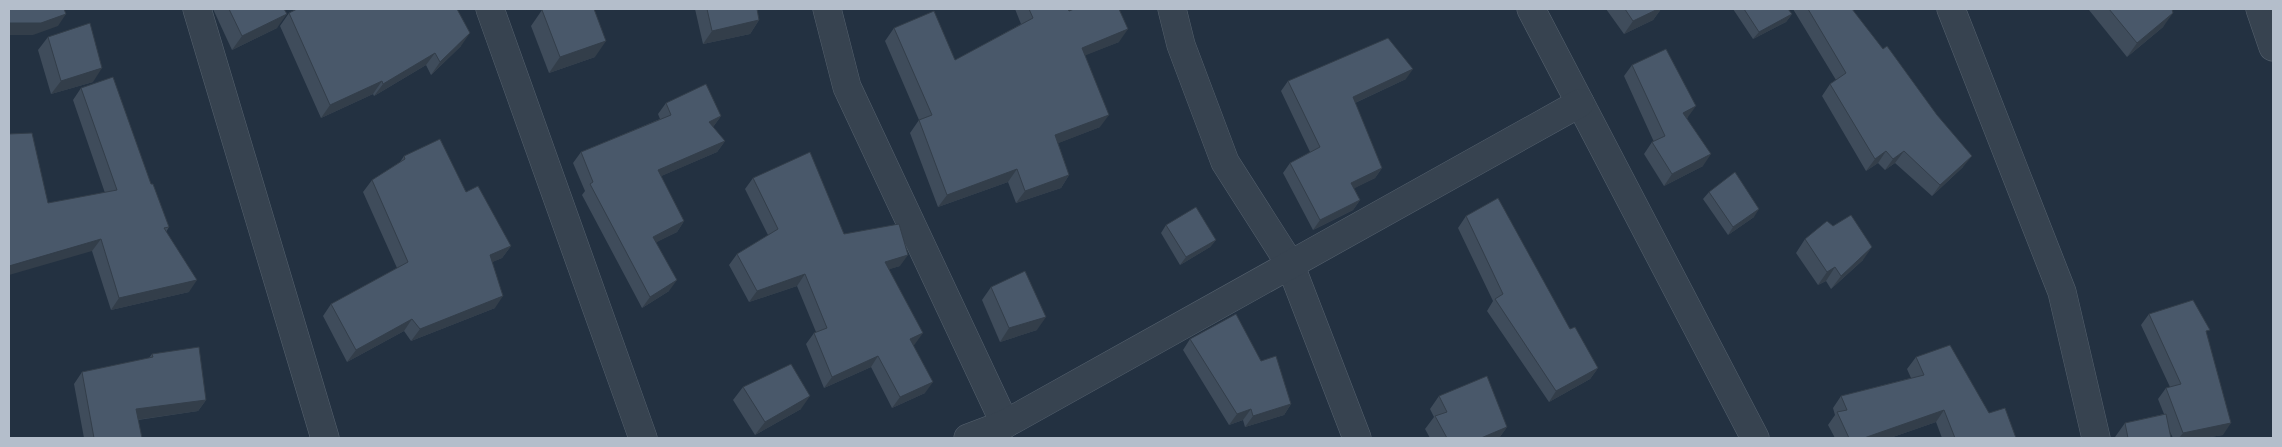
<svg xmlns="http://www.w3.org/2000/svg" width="2282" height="447" viewBox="0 0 2282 447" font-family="Montserrat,sans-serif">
	<rect width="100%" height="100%" fill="#233141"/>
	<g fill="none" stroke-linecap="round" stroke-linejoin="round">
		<defs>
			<g id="minor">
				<path d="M197 9 325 438"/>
				<path d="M490 9 643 438"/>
				<path d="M827 9 847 87 1005 424"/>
				<path d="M1172 9 1181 45 1225 162 1290 264 1357 438"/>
				<path d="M1531 9 1755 438"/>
				<path d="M1951 9 2062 292 2096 438"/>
				<path d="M2260 9 2273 47"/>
				<path d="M968 438 1005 424 1580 103"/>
			</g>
		</defs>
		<use href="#minor" stroke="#55616e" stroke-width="29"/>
		<use href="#minor" stroke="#374350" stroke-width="28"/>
	</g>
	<g fill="#3f4c5b">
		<path d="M213 9H284L277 28 232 50Z"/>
		<path d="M695 9H757L759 20 750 34 703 44Z"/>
		<path d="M1015 9H1068L1069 11 1119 42 1085 55 1100 127 1058 143 1069 175 1061 188 1016 203 1008 182 938 207 910 133 919 120 885 41 894 28 955 60 1021 24Z"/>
		<path d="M1606 9H1661L1653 20 1624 34Z"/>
		<path d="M1733 9H1788L1792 14 1786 22 1753 39Z"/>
		<path d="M1793 9H1852L1963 167 1932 196 1895 163 1885 170 1878 163 1866 171 1822 96 1830 84 1836 80Z"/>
		<path d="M2090 9H2172L2163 27 2127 57 2089 10Z"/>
		<path d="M542 10 595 57 549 73 531 26Z"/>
		<path d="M289 13 461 46 431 75 426 65 374 96 373 94 321 118 280 26Z"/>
		<path d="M48 37 93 82 51 94 38 50Z"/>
		<path d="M1632 65 1688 117 1687 118 1703 166 1664 186 1644 154 1652 142H1654L1624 76Z"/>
		<path d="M1406 79 1355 103 1382 168 1375 178 1354 188 1360 200 1353 210 1313 230 1283 173 1290 163 1310 152 1281 91 1288 81Z"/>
		<path d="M81 88 151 184 169 227 166 232 189 292 111 310 92 251 48 203 105 193 73 100Z"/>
		<path d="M666 103 721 116 713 127 725 141 717 152 661 176 684 221 677 232 656 242 669 291 642 308 582 195 585 191 573 163 581 152 660 119 658 114Z"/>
		<path d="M404 156 466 192 511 246 502 258 492 262 495 308 411 341 404 331 347 362 323 316 331 304 397 268 363 192 372 180 400 162Z"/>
		<path d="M753 178 844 234 900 266 889 269 915 344 913 345 925 393 892 408 871 367 824 388 806 344 814 333 816 332 797 286 749 302 729 265 737 254 768 235 745 189Z"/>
		<path d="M1709 192 1754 217 1728 235 1703 199Z"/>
		<path d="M1466 216 1570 329 1598 368 1590 379 1549 402 1487 311 1493 301 1458 228Z"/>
		<path d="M1166 225 1216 240 1210 247 1180 265 1161 233Z"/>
		<path d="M1805 239 1863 260 1831 289 1826 281 1818 285 1796 253Z"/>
		<path d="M991 287 1037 330 1000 342 982 300Z"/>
		<path d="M2149 314 2207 335 2223 435 2204 438H2173L2169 430 2171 438H2115V437L2125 423 2164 414 2158 399 2166 388 2170 387 2141 325Z"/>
		<path d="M1190 339 1261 361 1291 404 1284 415 1245 427 1243 420 1229 425 1183 350Z"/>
		<path d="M152 354 206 400 198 411 138 420 142 438H84L74 384 82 372 149 358Z"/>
		<path d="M1916 357 1989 413 2016 438H1942L1936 422 1890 438H1835L1828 425 1835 415 1833 408 1841 396 1911 378 1907 369Z"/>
		<path d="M743 387 801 409 755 435 733 400Z"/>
		<path d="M1439 396 1507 427 1499 438H1430L1425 429 1434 417 1430 409Z"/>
	</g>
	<g fill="#333e4a">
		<path d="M1658 9H1661L1653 20 1624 34 1633 21Z"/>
		<path d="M2173 13 2163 27 2127 57 2137 43Z"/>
		<path d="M66 14 58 26 33 35H9V23Z"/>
		<path d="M287 14 277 28 232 50 242 36Z"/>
		<path d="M1792 14 1786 22 1753 39 1759 32Z"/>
		<path d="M759 20 750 34 703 44 712 31Z"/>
		<path d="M1128 29 1119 42 1074 60 1082 48Z"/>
		<path d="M470 33 461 46 431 75 440 62Z"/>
		<path d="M606 41 595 57 549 73 560 57Z"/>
		<path d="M435 53 426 65 374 96 383 84Z"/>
		<path d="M102 68 93 82 51 94 61 81Z"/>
		<path d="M1413 69 1406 79 1346 107 1353 97Z"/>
		<path d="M382 81 373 94 321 118 330 105Z"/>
		<path d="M1696 106 1688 117 1675 125 1683 113Z"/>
		<path d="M1109 115 1100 127 1046 148 1055 135Z"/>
		<path d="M721 116 713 127 709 122Z"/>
		<path d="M725 141 717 152 650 181 658 170Z"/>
		<path d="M1886 151 1878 163 1866 171 1875 159Z"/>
		<path d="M1904 151 1895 163 1885 170 1893 159Z"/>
		<path d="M1711 154 1703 166 1664 186 1672 174Z"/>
		<path d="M1972 156 1963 167 1932 196 1940 185Z"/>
		<path d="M1382 168 1375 178 1345 193 1351 183Z"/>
		<path d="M1017 169 1008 182 938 207 947 195Z"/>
		<path d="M1069 175 1061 188 1016 203 1025 191Z"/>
		<path d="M1360 200 1353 210 1313 230 1320 220Z"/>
		<path d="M1759 209 1754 217 1728 235 1733 227Z"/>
		<path d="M684 221 677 232 645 248 653 237Z"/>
		<path d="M101 239 92 251 9 275V266Z"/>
		<path d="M1216 240 1210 247 1180 265 1186 257Z"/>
		<path d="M511 246 502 258 481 267 490 255Z"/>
		<path d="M1872 247 1863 260 1831 289 1841 276Z"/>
		<path d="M908 255 900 266 877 273 885 262Z"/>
		<path d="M1835 267 1826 281 1818 285 1827 272Z"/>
		<path d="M805 274 797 286 749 302 757 291Z"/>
		<path d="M197 280 189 292 111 310 119 298Z"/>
		<path d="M677 280 669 291 642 308 650 297Z"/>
		<path d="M503 296 495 308 411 341 420 329Z"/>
		<path d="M1046 317 1037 330 1000 342 1009 328Z"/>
		<path d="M412 319 404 331 347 362 356 350Z"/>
		<path d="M923 333 915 344 902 351 910 339Z"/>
		<path d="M878 356 871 367 824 388 832 377Z"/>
		<path d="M1598 368 1590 379 1549 402 1556 391Z"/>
		<path d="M933 382 925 393 892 408 900 397Z"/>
		<path d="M810 396 801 409 755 435 765 422Z"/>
		<path d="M206 400 198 411 128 421 136 409Z"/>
		<path d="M1291 404 1284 415 1245 427 1253 416Z"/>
		<path d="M1251 409 1243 420 1229 425 1237 414Z"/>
		<path d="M1944 410 1936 422 1890 438H1864Z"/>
		<path d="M2231 423 2223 435 2204 438H2179L2183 433Z"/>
		<path d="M1507 427 1499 438H1481Z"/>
	</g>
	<g fill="#49586a" stroke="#333e4a">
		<path d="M9 9H64L66 14 41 23H9Z"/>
		<path d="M229 9H284L287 14 242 36Z"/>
		<path d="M297 9H457L470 33 440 62 435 53 383 84 382 81 330 105 289 13Z"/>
		<path d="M545 9H594L606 41 560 57 542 10Z"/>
		<path d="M707 9H757L759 20 712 31Z"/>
		<path d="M1029 9H1068L1069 11 1074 9H1119L1128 29 1082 48 1109 115 1055 135 1069 175 1025 191 1017 169 947 195 919 120 932 115 894 28 934 11 955 60 1033 18Z"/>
		<path d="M1625 9H1658L1633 21Z"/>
		<path d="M1744 9H1788L1792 14 1759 32Z"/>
		<path d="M1808 9H1852L1883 49 1887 46 1937 115 1972 156 1940 185 1904 151 1893 159 1886 151 1875 159 1830 84 1846 73Z"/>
		<path d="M2109 9H2172L2173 13 2137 43Z"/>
		<path d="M90 23 102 68 61 81 48 37Z"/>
		<path d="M1388 38 1413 69 1353 97 1382 168 1351 183 1360 200 1320 220 1290 163 1320 147 1288 81Z"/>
		<path d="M1666 49 1696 106 1683 113 1711 154 1672 174 1652 142 1665 136 1632 65Z"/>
		<path d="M113 77 151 184H153L169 227 164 228 197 280 119 298 101 239 9 266V134L32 133 48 203 117 190 81 88Z"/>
		<path d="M706 84 721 116 709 122 725 141 658 170 684 221 653 237 677 280 650 297 590 184 593 182 581 152 671 115 666 103Z"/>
		<path d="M440 139 466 192 478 186 511 246 490 255 503 296 420 329 412 319 356 350 331 304 408 262 372 180 405 159 404 156Z"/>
		<path d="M810 152 844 234 899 224 908 255 885 262 923 333 910 339 933 382 900 397 878 356 832 377 814 333 827 328 805 274 757 291 737 254 778 229 753 178Z"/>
		<path d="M1735 172 1759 209 1733 227 1709 192Z"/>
		<path d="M1498 198 1570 329 1575 327 1598 368 1556 391 1495 299 1503 294 1466 216Z"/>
		<path d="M1196 207 1216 240 1186 257 1166 225Z"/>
		<path d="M1851 215 1872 247 1841 276 1835 267 1827 272 1805 239 1827 221 1833 226Z"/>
		<path d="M1025 271 1046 317 1009 328 991 287Z"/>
		<path d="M2193 300 2210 330 2206 331 2231 423 2183 433 2166 388 2181 384 2149 314Z"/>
		<path d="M1236 314 1261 361 1276 356 1291 404 1253 416 1251 409 1237 414 1190 339Z"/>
		<path d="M1950 345 1989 413 2005 408 2016 438H1955L1944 410 1864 438H1849L1837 412 1847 410 1841 396 1924 375 1916 357Z"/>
		<path d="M199 347 206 400 136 409 142 438H94L82 372 153 357 152 354Z"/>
		<path d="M791 364 810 396 765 422 743 387Z"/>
		<path d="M1487 376 1507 427 1481 438H1447L1435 416 1447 412 1439 396Z"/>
		<path d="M2166 414 2171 438H2128L2125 423Z"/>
	</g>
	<rect width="2282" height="447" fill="none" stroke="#b4becb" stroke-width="20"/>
</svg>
